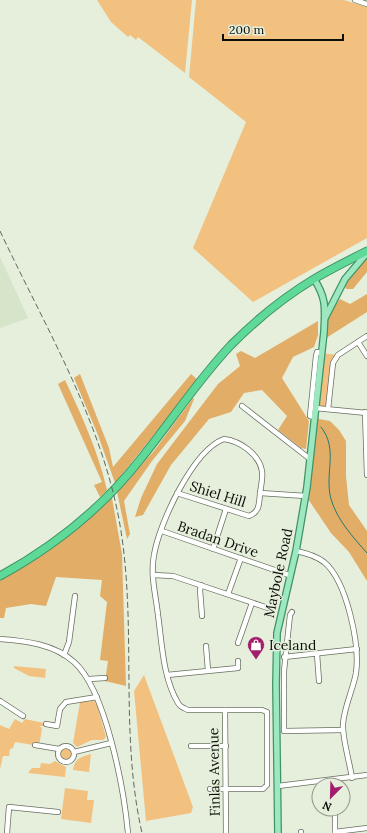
<svg xmlns="http://www.w3.org/2000/svg" width="367" height="833" viewBox="0 0 367 833" font-family="Lora,serif">
	<rect width="100%" height="100%" fill="#e5efdc"/>
	<path fill="#d6e4ca" d="M0 257 28 318 0 328Z"/>
	<g fill="#f2c180">
		<path d="M97 0H192L185 73 138 37 136 40 130 35 128 37 111 22Z"/>
		<path d="M196 0H344L367 7V238L253 302 193 248 246 122 189 77Z"/>
		<path d="M321 353 338 355 335 359 328 409 315 408Z"/>
		<path d="M14 666 46 669 45 678 29 676 14 668Z"/>
		<path d="M144 675 193 807 191 813 146 821 134 691Z"/>
		<path d="M94 701 97 705 106 737 103 740H92L77 747 73 743 80 702Z"/>
		<path d="M15 719 22 723 25 719 44 723V726H40L42 729 39 746 15 742 13 748 10 749 9 756H3L0 769V725L9 729Z"/>
		<circle cx="66" cy="753" r="6"/>
		<path d="M91 754 89 772 73 770C75 758 81 757 91 754Z"/>
		<path d="M55 761 66 767 65 777 28 773 32 768H40L41 763 50 764Z"/>
		<path d="M65 788 88 791 87 800H94L91 823 61 819Z"/>
	</g>
	<g fill="#e2ae67">
		<path d="M367 259V272L353 289H346L345 285 355 271Z"/>
		<path d="M367 294V312L323 340 324 319 340 299 350 304Z"/>
		<path d="M318 321V335L314 347 293 357 282 378 309 421 306 449 301 448 278 430 287 416 262 390 244 393 231 412 209 419 171 465 143 515 135 517 141 498 157 464 218 384 240 366 236 354 241 351 255 358Z"/>
		<path d="M80 374 109 448 113 467 191 374 198 380 115 483 98 435 74 378Z"/>
		<path d="M65 380C82 416 98 451 107 490L100 497 94 485 102 482 58 384Z"/>
		<path d="M193 398 194 399 185 421 152 461 124 501 130 534 127 539 117 492 154 451Z"/>
		<path d="M315 408 319 419 330 421 339 430 346 441V476L349 505 367 531V581L349 552 331 533 306 496Z"/>
		<path d="M112 498 122 554 126 686 105 681 108 661 100 660 107 602 100 596 102 580 56 577 46 606 31 604 6 608 4 618H0V576L17 567 103 501Z"/>
	</g>
	<g fill="none" stroke-linecap="round" stroke-linejoin="round">
		<path stroke="#217b71" stroke-width="1" d="M321 427C339 450 324 473 331 499 337 520 353 537 367 553"/>
		<defs>
			<g id="minor">
				<path d="M355 0 367 4"/>
				<path d="M358 342 367 356"/>
				<path d="M242 406 310 459"/>
				<path d="M315 408 367 413"/>
				<path d="M328 409 333 363 338 355 367 336"/>
				<path d="M365 412 367 475"/>
				<path d="M314 417 310 416 316 356 317 352 321 353"/>
				<path d="M177 493 249 516C260 512 259 503 260 493 261 486 263 478 262 471 259 454 240 441 224 439 193 450 159 524 154 555 150 575 156 596 158 615 162 644 163 678 178 703 180 707 184 708 188 710H262L267 712V785L263 789H210"/>
				<path d="M260 493 306 496"/>
				<path d="M162 531 289 575"/>
				<path d="M213 549 226 509"/>
				<path d="M296 551C306 553 316 556 324 562 347 581 360 645 356 673 353 690 344 707 343 724 342 737 350 764 352 778"/>
				<path d="M153 575 173 576 268 608"/>
				<path d="M201 585 200 590 202 616"/>
				<path d="M228 594 241 558"/>
				<path d="M292 612 290 615 284 671V731L343 730"/>
				<path d="M0 639C26 641 54 644 74 662 106 690 124 790 128 833"/>
				<path d="M238 643 252 603"/>
				<path d="M206 646 208 670"/>
				<path d="M317 654 319 681"/>
				<path d="M64 655 69 642 75 596"/>
				<path d="M284 657 357 649"/>
				<path d="M167 675 238 668V661"/>
				<path d="M89 679 105 678"/>
				<path d="M0 701 23 716"/>
				<path d="M225 710 226 833"/>
				<path d="M46 724 57 726 60 709 66 702 97 697"/>
				<path d="M35 745 59 749"/>
				<circle cx="66" cy="754" r="8"/>
				<path d="M191 746H226"/>
				<path d="M74 752 111 743"/>
				<path d="M278 786 367 775"/>
				<path d="M335 809V833"/>
				<path d="M301 832V833"/>
				<path d="M335 832 367 828"/>
				<path d="M7 833 9 807 58 812"/>
			</g>
			<g id="major">
				<path d="M325 318 345 279 367 253"/>
				<path d="M278 833 276 685 277 633 296 551 307 487 324 332C325 309 327 299 314 279"/>
			</g>
			<path id="highway" d="M0 576C53 547 101 509 139 461 170 423 197 381 231 345 255 321 284 297 314 279 331 269 349 260 367 251"/>
		</defs>
		<use href="#minor" stroke="#67705f" stroke-width="6"/>
		<use href="#major" stroke="#419266" stroke-width="8"/>
		<use href="#highway" stroke="#419266" stroke-width="9"/>
		<use href="#minor" stroke="#fff" stroke-width="4.5"/>
		<use href="#major" stroke="#9ee8c1" stroke-width="5.5"/>
		<use href="#highway" stroke="#5ed998" stroke-width="7"/>
		<path stroke="#61675c" stroke-width="1" stroke-dasharray="6 3" stroke-linecap="butt" d="M0 231C46 329 107 429 122 538 136 636 120 736 142 833"/>
	</g>
	<defs>
		<symbol id="shop-pin" viewBox="-11 -11 22 30"><path d="M0 17L-7.5 6A9.5 9.5 0 1 1 7.5 6Z" fill="#a21d6b" stroke="#e5efdc"/><path d="M-5-2.5h2.3a2.7 3.5 0 0 1 5.4 0H5L5.5 6h-11ZM-1.5-2.5h3a1.5 2.3 0 0 0-3 0Z" fill="#fff"/></symbol>
	</defs>
	<g fill-rule="evenodd">
		<use href="#shop-pin" x="246" y="635" width="20" height="27"/>
	</g>
	<g text-anchor="middle" dominant-baseline="central" stroke-width="3" stroke-linejoin="round" paint-order="stroke">
		<g font-size="14" fill="#0b0e08" stroke="#e5efdc">
			<text transform="translate(218 494) rotate(17)">Shiel Hill</text>
			<text transform="translate(218 539) rotate(19)">Bradan Drive</text>
			<text transform="translate(278 573) rotate(-78)">Maybole Road</text>
			<text transform="translate(214 772) rotate(-91)">Finlas Avenue</text>
		</g>
		<g font-size="14" fill="#0b0e08" stroke="#e5efdc" text-anchor="start">
			<text x="269" y="645">Iceland</text>
		</g>
	</g>
	<g transform="translate(331 797) rotate(203)"><circle r="19" fill="#e5efdc" stroke="#8e9587"/>
	<path d="M0-3L7 15L0 10L-7 15Z" fill="#a21d6b"/>
	<text y="-6" font-size="11" font-weight="bold" text-anchor="middle" fill="#0b0e08">N</text>
	</g>
	<path d="M223 34v6h120v-6" fill="none" stroke="#0b0e08" stroke-width="2"/>
	<text x="229" y="34" font-size="12" fill="#0b0e08" stroke="#e5efdc" stroke-width="3" paint-order="stroke">200 m</text>
</svg>
